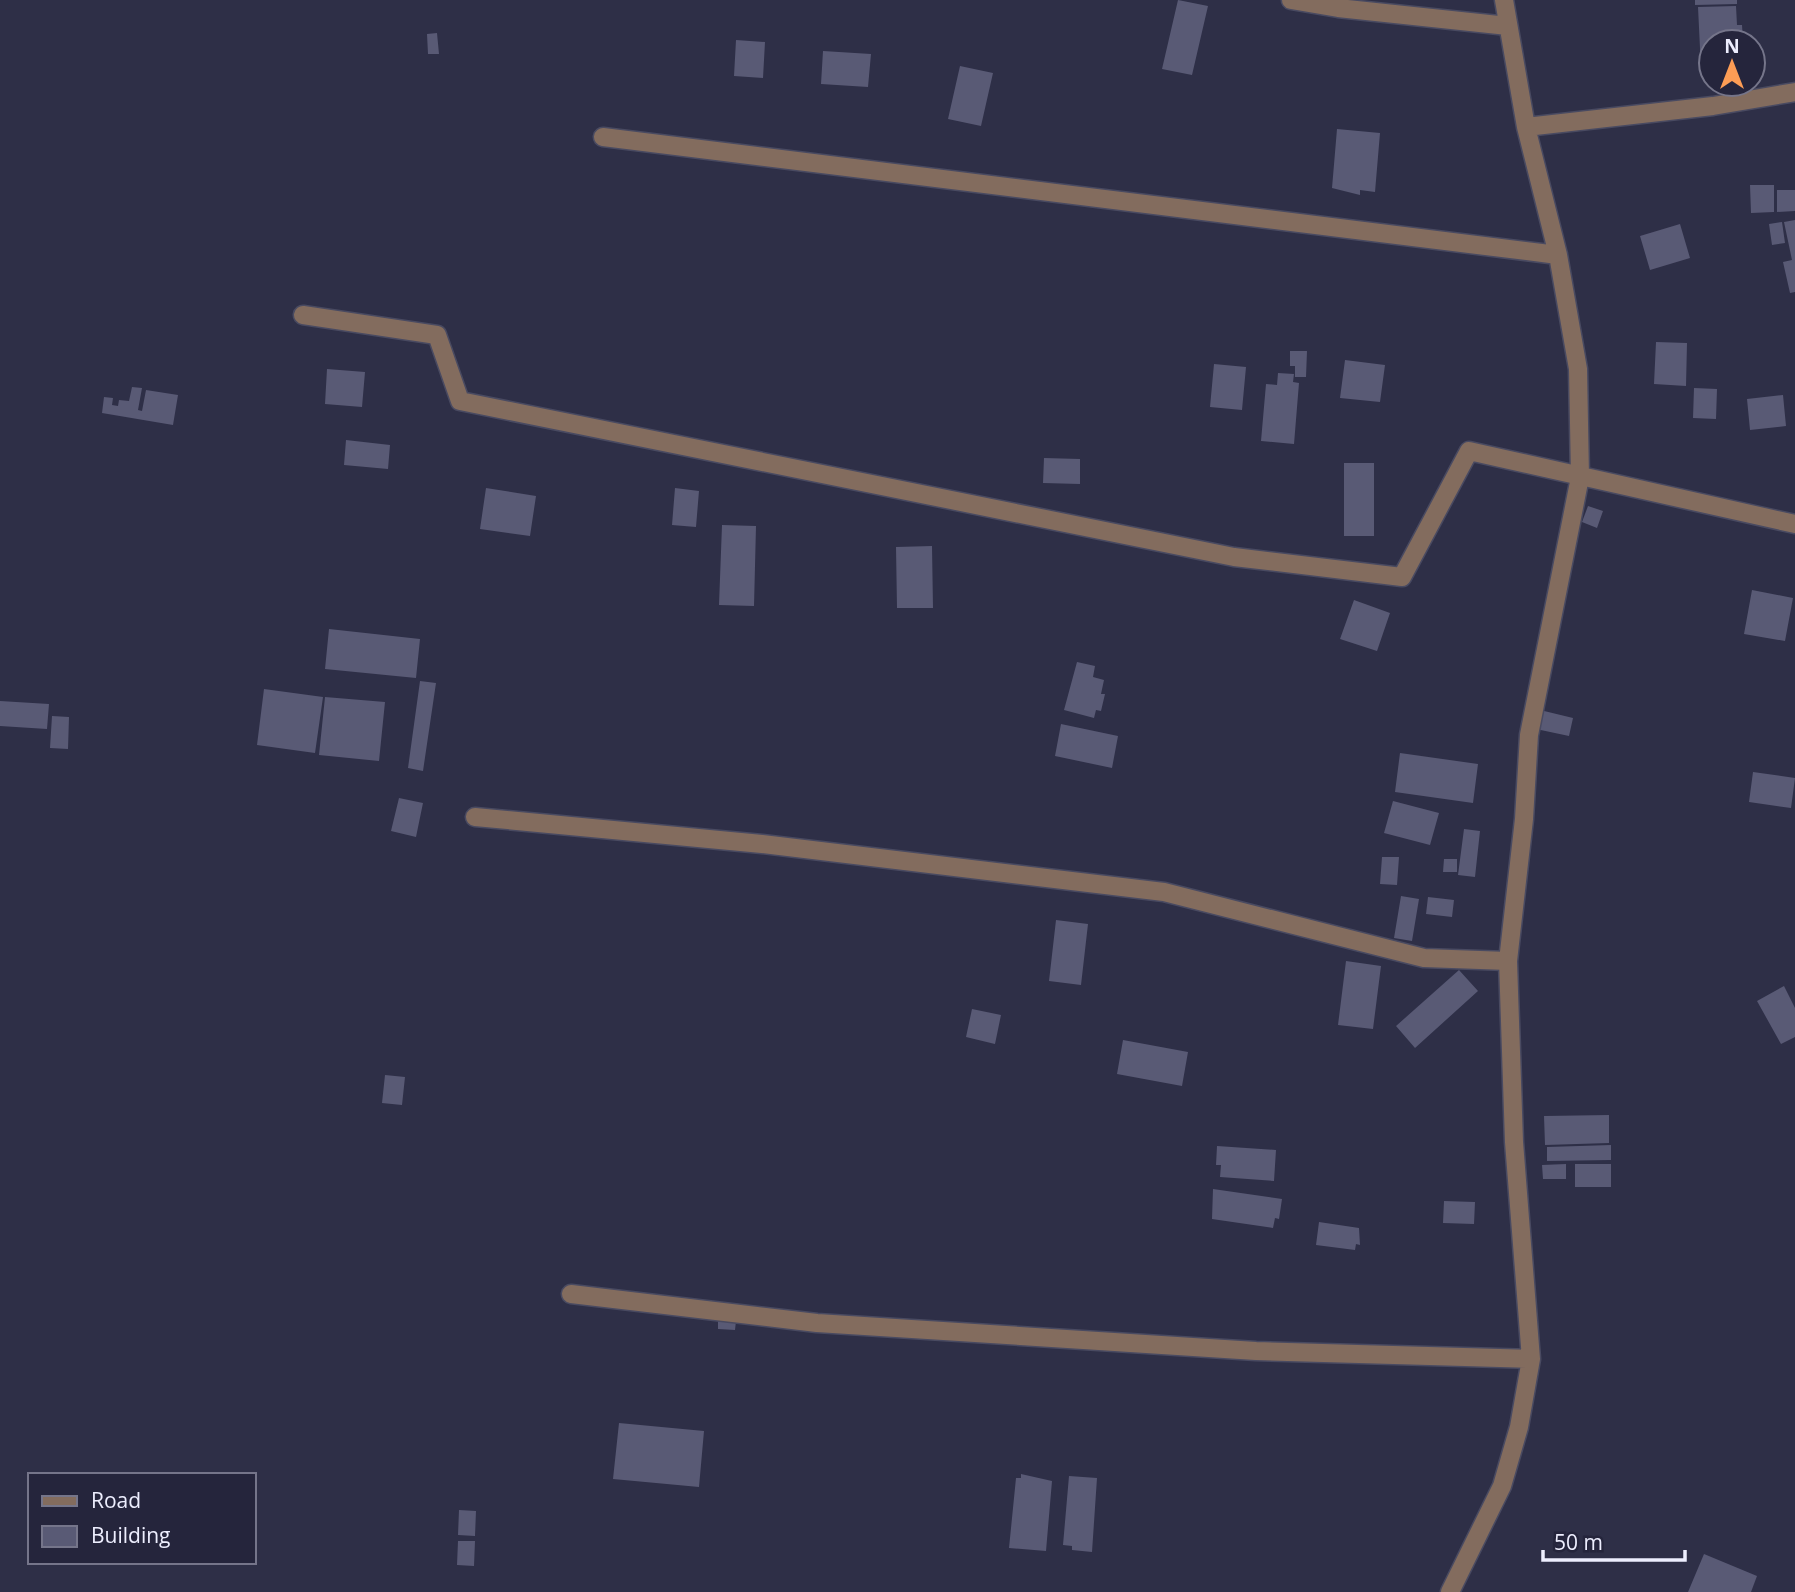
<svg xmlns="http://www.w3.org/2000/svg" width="1795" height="1592" font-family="'Open Sans',sans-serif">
<rect width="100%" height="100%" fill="#2e2f47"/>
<path fill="#595a75" d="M1178,0L1208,6L1192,75L1162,69Z
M1695,0H1737V4L1695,5Z
M1736,6L1737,25H1742L1743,41L1711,42V69H1701L1698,7Z
M437,33L439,54H428L427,34Z
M736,40L765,42L763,78L734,76Z
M823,51L871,54L868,87L821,84Z
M960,66L993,73L981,126L948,119Z
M1337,129L1380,133L1375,192L1360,190V195L1332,188Z
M1750,185H1774V212L1751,213Z
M1777,190H1795V211L1777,212Z
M1795,220V292L1790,293L1783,262L1792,260L1784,222Z
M1782,222L1785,243L1772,245L1769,224Z
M1680,224L1690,258L1650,270L1640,236Z
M1656,342L1687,343L1686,386L1654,384Z
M1290,351H1307L1306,377H1295V366H1290Z
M1345,360L1385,365L1380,402L1340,398Z
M1214,364L1246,367L1242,410L1210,407Z
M327,369L365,372L362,407L325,404Z
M1278,373L1294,374L1293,382L1299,383L1294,444L1261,441L1266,384L1277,385Z
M132,387L142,388L138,410L142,411L146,390L178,395L173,425L102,413L104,397L113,398L112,405L118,406L119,400L129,401Z
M1694,388L1717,389L1716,419L1693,418Z
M1783,395L1786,426L1750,430L1747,399Z
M346,440L390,445L388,469L344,465Z
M1044,458L1080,459V484L1043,483Z
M1344,463H1374V536H1344Z
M486,488L536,496L530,536L480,529Z
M675,488L699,491L696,527L672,525Z
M1588,506L1603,511L1597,528L1582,522Z
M722,525L756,526L754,606L719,605Z
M932,546L933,608H897L896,547Z
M1752,590L1793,598L1785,641L1744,634Z
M1354,600L1390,613L1377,651L1340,639Z
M329,629L420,639L416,678L325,669Z
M1077,662L1095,666L1093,677L1104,680L1101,694H1105L1101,711L1096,710L1094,718L1064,710Z
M420,681L436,683L423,771L408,768Z
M264,689L323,697L315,753L257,745Z
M325,697L385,702L379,761L319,755Z
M0,701L49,704L47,729L0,726Z
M1540,710L1573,718L1569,736L1536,729Z
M52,716L69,717L68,749L50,748Z
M1061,724L1118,736L1112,768L1055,756Z
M1400,753L1478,764L1473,803L1395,792Z
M1753,772L1795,778L1791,808L1749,802Z
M399,798L423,803L416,837L391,831Z
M1393,801L1439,813L1430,845L1384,833Z
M1464,829L1480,831L1475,877L1458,875Z
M1382,857H1399L1397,885L1380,884Z
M1444,859H1457V872H1443Z
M1401,896L1419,899L1412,941L1394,938Z
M1428,897L1454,900L1452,917L1426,914Z
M1056,920L1088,924L1081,985L1049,981Z
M1346,961L1381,966L1373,1029L1338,1025Z
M1459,970L1478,991L1415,1048L1396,1026Z
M1784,986L1795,1008V1037L1781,1044L1757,1001Z
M972,1009L1001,1015L995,1044L966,1037Z
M1123,1040L1188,1052L1182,1086L1117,1074Z
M385,1075L405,1077L402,1105L382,1103Z
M1609,1115V1143L1545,1145L1544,1116Z
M1611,1145V1160L1547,1161V1147Z
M1217,1146L1276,1150L1274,1181L1220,1177L1221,1165H1216Z
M1566,1164V1179H1543L1542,1165Z
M1575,1164H1611V1187H1575Z
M1213,1189L1282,1199L1279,1219L1275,1218L1273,1228L1212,1219Z
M1444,1201L1475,1202L1474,1224L1443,1223Z
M1319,1222L1359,1228L1360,1245L1356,1244L1355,1250L1316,1245Z
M718,1320L736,1321L735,1330L718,1329Z
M619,1423L704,1431L699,1487L613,1479Z
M1021,1474L1052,1481L1046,1551L1009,1548L1016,1478H1021Z
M1069,1476L1097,1478L1092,1552L1072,1550V1546L1063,1545Z
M459,1510L476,1511L475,1536L458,1535Z
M458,1541H475L474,1566L457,1565Z
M1704,1554L1757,1576L1751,1592H1688Z"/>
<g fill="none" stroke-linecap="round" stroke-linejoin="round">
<g stroke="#494a61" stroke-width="21">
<path id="minor" d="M1291,0L1338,8L1508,26
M1526,127L1713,106L1795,92
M603,137L1558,255
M303,315L437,335L460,401L1234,557L1402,577L1469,451L1795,524
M475,817L762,844L1164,892L1424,958L1508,961
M571,1294L817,1323L1256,1351L1531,1359
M1450,1592L1502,1486L1519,1427L1531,1359L1514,1142L1508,961L1524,819L1529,735L1580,477L1578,369L1558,255L1526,127L1504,0"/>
</g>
<use href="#minor" stroke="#836c5e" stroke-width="18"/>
</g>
<rect x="28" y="1473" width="228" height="91" fill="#25253c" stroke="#75758a" stroke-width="2"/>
<rect x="42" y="1496" width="35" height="10" fill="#836c5e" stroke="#75758a" stroke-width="2"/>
<text x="91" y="1508" font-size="21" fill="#edeefe">Road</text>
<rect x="42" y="1526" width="35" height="21" fill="#595a75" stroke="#75758a" stroke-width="2"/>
<text x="91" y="1543" font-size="21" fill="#edeefe">Building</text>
<g transform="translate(1732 63)"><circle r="33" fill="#25253c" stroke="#75758a" stroke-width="2"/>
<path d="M0-5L12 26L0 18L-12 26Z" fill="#fd9d55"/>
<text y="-10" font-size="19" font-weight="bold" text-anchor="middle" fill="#edeefe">N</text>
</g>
<path d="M1543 1550v10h142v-10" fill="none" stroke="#edeefe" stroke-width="3.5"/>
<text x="1554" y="1550" font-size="21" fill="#edeefe" stroke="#25253c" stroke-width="5" paint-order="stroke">50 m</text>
</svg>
